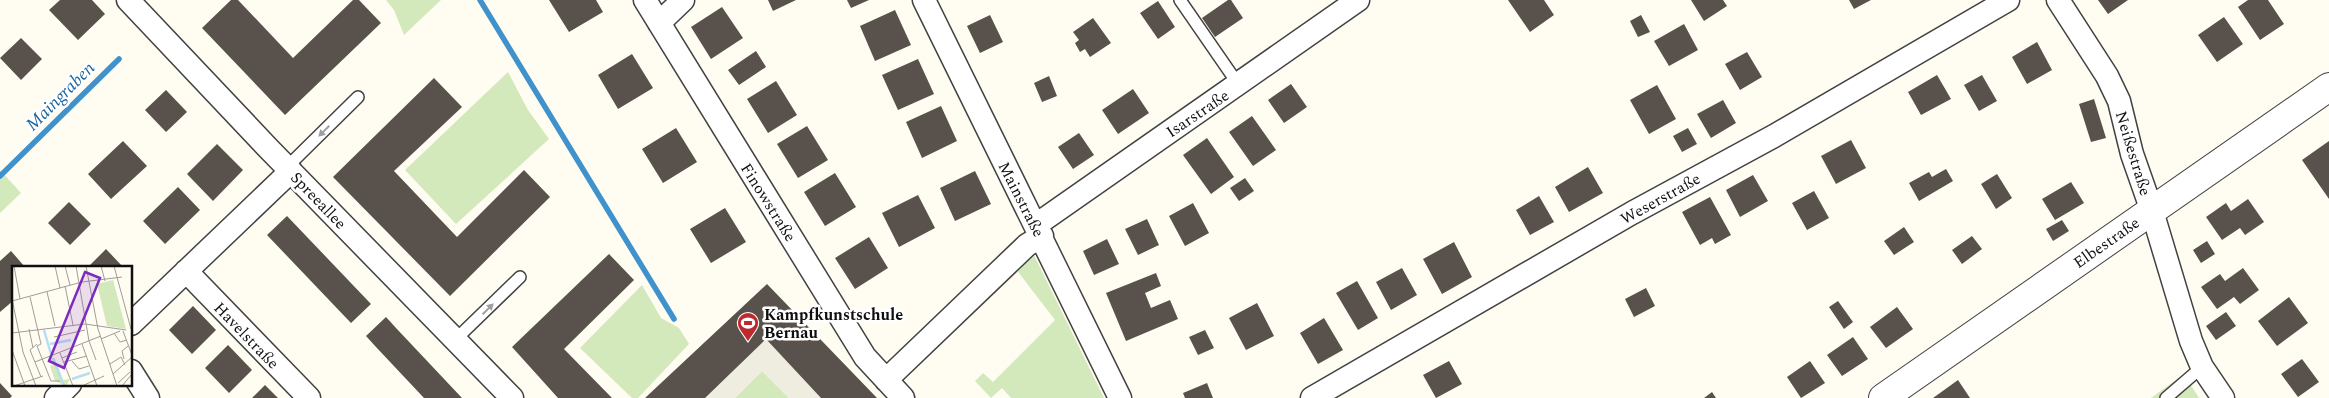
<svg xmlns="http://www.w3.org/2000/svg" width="2329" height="398" font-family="Spectral,serif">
<rect width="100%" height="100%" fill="#fffcf2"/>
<path fill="#d3e9bb" d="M386,0H441L404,35L394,10Z
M508,72L528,110L549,139L456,224L405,170Z
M0,170L21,193L0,213Z
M1032,251L1104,398H1011L1002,388L991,398L975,381L983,373L993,382L1055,320L1015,268Z
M642,285L661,318L679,328L689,344L638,398H632L580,348Z
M762,371L789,398H735Z
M2184,374L2199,398H2151Z"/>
<path fill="#efece0" d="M766,339L821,398H789L762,371L735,398H705Z"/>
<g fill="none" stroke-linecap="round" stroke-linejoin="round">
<path stroke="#3f92cb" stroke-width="5.5" d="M480,0L674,319
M0,176L119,59"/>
</g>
<path fill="#58514c" d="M60,0H92L105,14L78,40L49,10Z
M231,0H238L293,58L353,0H359L381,23L285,115L202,28Z
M549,0H596L603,12L569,32Z
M768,0H796L773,11Z
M847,0H869L851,8Z
M1228,0H1231L1243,18L1215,37L1202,18Z
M1508,0H1544L1554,15L1530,32Z
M1691,0H1723L1727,6L1704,21Z
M1849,0H1871L1854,9Z
M2098,0H2128L2108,14Z
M2248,0H2268L2284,24L2260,40L2238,7Z
M1158,1L1175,27L1158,39L1140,13Z
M722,7L743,38L711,59L691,27Z
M895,10L911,45L875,61L860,26Z
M990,15L1003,42L980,53L967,26Z
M1641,15L1650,32L1638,37L1630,21Z
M2224,17L2243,44L2217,62L2198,35Z
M1093,18L1111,43L1090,57L1085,49L1080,52L1075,43L1079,40L1073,32Z
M1684,24L1698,50L1669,66L1654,41Z
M21,38L42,59L21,80L0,58Z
M2037,42L2052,70L2027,84L2012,57Z
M756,51L766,67L739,85L728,70Z
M1747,52L1762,77L1740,90L1725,64Z
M632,54L653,88L618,109L598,75Z
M918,59L934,94L898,110L882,75Z
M1937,75L1951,99L1921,115L1908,92Z
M1982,75L1997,101L1979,111L1964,85Z
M1049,76L1057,96L1042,102L1034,83Z
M434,78L462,107L394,171L457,237L524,170L550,197L450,296L333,177Z
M776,81L797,115L768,133L747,99Z
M1291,84L1307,107L1284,123L1268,100Z
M1657,85L1676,119L1649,134L1630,100Z
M1133,89L1149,113L1118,134L1102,110Z
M166,90L187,112L166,132L145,110Z
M2094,99L2106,138L2091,142L2079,104Z
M1723,100L1736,123L1711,138L1697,114Z
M941,106L957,141L922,158L906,122Z
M1252,116L1276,150L1253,166L1229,132Z
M807,126L828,160L798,178L777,144Z
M676,128L697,162L663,183L642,149Z
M1688,128L1697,144L1682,152L1673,136Z
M1079,133L1094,155L1073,169L1058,147Z
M1207,138L1234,177L1211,194L1183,155Z
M1851,140L1866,168L1836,184L1821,156Z
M123,141L147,166L111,199L88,174Z
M2329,141V199L2302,160Z
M217,144L243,170L213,201L187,174Z
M1588,167L1603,193L1569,212L1555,187Z
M1946,169L1953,181L1919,201L1909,183L1929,172L1932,177Z
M975,171L991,204L955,221L940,188Z
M835,173L856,207L825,226L804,192Z
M1997,174L2012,198L1996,209L1981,184Z
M1753,175L1768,201L1740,217L1726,190Z
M1245,178L1254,191L1239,201L1230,188Z
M2071,182L2084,203L2055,220L2042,199Z
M178,187L200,210L165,244L143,221Z
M1814,191L1829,218L1807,230L1792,203Z
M918,195L935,228L899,247L882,213Z
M1539,196L1554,222L1530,235L1516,210Z
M1710,197L1731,235L1715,244L1712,238L1700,245L1682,212Z
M2248,199L2264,222L2245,235L2240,228L2222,240L2206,217L2226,203L2231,211Z
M69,202L91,224L70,245L48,223Z
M1193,203L1209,233L1185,246L1169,216Z
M725,208L746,242L711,263L690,229Z
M287,216L371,304L351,323L267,235Z
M1147,219L1159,245L1138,255L1125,229Z
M2062,220L2069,231L2053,241L2046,229Z
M1904,227L1914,242L1894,255L1884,241Z
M1972,236L1982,249L1962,264L1952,250Z
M869,237L888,268L855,289L835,258Z
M1107,239L1119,264L1094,275L1083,251Z
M2207,241L2215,254L2201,263L2193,250Z
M1454,242L1472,277L1442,294L1423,259Z
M106,249L123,267H88Z
M11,251L25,267H14V300L0,312V261Z
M609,254L634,280L564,349L612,398H558L512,347Z
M1402,268L1417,295L1391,310L1376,282Z
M2243,268L2259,290L2240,304L2234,297L2217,309L2201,287L2220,274L2225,281Z
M1156,273L1161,286L1145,293L1151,308L1170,300L1178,319L1126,341L1106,293Z
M1357,281L1378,318L1358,330L1336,293Z
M767,284L877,398H821L766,339L705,398H645Z
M1646,288L1655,306L1634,317L1625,299Z
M2289,297L2308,323L2277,346L2258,321Z
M1838,301L1853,322L1844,329L1829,307Z
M1257,303L1274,336L1246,350L1229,318Z
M193,306L216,330L192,354L169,330Z
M1897,307L1913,329L1886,348L1870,327Z
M2226,312L2236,326L2216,340L2206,326Z
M386,317L396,328L462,398H424L376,347L366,336Z
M1324,318L1343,350L1318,364L1300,333Z
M1205,330L1214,348L1198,355L1189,337Z
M1853,337L1868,359L1842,376L1827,355Z
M228,345L252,370L229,393L205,368Z
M2302,359L2319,382L2298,397L2281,374Z
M1449,361L1462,384L1436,398L1423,375Z
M1810,361L1825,383L1801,398L1787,377Z
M1958,380L1970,398H1933Z
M0,383L12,396L10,398H0Z
M1207,383L1213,398H1185L1183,393Z
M265,385L278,398H252Z
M1712,392L1716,398H1704Z"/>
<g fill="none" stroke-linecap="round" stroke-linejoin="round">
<g stroke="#424242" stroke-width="14">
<path id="service" d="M1180,0L1238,84
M287,167L358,97
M455,340L520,277
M2166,398L2202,367"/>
</g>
<g stroke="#424242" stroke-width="25">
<path id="minor" d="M128,0L268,148L512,398
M645,0L865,357L903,398
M924,0L1120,398
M2058,0L2107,76L2119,101L2132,154L2152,211L2191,341L2202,367L2223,398
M659,23L683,0
M1036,225L1358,0
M186,271L309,398
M131,324L291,171
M131,371L148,398
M886,380L1027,245L1042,236
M56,398L70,384
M1312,398L1632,213L1774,136L2008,0"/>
</g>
<g stroke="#424242" stroke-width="30">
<path id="tertiary" d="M1883,398L2329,87"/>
</g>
<use href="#service" stroke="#fff" stroke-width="11"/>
<use href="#minor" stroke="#fff" stroke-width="22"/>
<use href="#tertiary" stroke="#fff" stroke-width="28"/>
</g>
<defs><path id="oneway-solid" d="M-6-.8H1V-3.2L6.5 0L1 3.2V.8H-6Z" transform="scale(1.25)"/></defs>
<g fill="#9f9f9f">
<use href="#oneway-solid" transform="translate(324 131) rotate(135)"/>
<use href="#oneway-solid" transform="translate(488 309) rotate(-44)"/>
</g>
<defs>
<g id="stadium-pin" transform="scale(1.125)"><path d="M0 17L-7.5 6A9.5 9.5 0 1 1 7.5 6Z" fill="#be292e" stroke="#fff"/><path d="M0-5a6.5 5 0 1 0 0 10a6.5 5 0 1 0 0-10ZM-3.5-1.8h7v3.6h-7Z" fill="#fff"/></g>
</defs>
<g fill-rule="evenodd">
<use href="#stadium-pin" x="748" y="323"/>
</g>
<g text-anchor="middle" stroke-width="5" stroke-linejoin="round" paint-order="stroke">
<g font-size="16" fill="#0f0f0f" stroke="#fff">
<text transform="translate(1197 113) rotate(-34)" y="6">Isarstraße</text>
<text transform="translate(2134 153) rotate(73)" y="6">Neißestraße</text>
<text transform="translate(1660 198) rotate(-29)" y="6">Weserstraße</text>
<text transform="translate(1022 199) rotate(63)" y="6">Mainstraße</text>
<text transform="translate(319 200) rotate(46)" y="6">Spreeallee</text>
<text transform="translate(769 202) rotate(58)" y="6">Finowstraße</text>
<text transform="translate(2106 242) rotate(-35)" y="6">Elbestraße</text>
<text transform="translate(247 335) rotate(46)" y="6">Havelstraße</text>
</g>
<g font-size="16" font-weight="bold" fill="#0f0f0f" stroke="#fff" text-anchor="start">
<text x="764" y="320">Kampfkunstschule<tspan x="764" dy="18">Bernau</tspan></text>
</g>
<g font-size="18" font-style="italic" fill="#1a64a0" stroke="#fff">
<text transform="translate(60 96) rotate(-45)" y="6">Maingraben</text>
</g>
</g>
<g transform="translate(12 266)">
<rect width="120" height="120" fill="#fffcf2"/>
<path d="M101,14L114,63L95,60L85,18ZM45,98L51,114L58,113L54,120L43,115L38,100Z" fill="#d3e9bb"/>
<path fill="none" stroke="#b7ddf5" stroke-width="2.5" d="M32,64L39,88M38,78L59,74M41,92L52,120M60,113L78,107"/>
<path fill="none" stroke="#9f9d97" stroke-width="1" d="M2,0L8,33M43,0L48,22M53,0L58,19M64,0L77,75M74,0L86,63L105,120M89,0L93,15M102,0L119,63M53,20L61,59M35,26L43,60M18,31L29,78L25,80L39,115H48M0,33L11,86L24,120M0,35L70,16L110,11M17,63L21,82M111,65L120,89M0,67L73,58L114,64M102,67L108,76L115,74M42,71L73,64M89,73L108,65M77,75L84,94M25,78L18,84L29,111M70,78L85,120M0,84L13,120M48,87L61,120M50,92L65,86M112,93L110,85L116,80M60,95L67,103L77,100M23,96L89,70M52,96L75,90M98,98L109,91L113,99M101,108L120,91M106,117L118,106M2,120L31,110M70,120L92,110M110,120L120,108"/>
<path fill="#7b2cbf" fill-opacity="0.15" stroke="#7b2cbf" stroke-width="2.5" d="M73,6L88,12L52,102L37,95Z"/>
<rect width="120" height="120" fill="none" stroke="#0f0f0f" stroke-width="2.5"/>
</g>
</svg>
